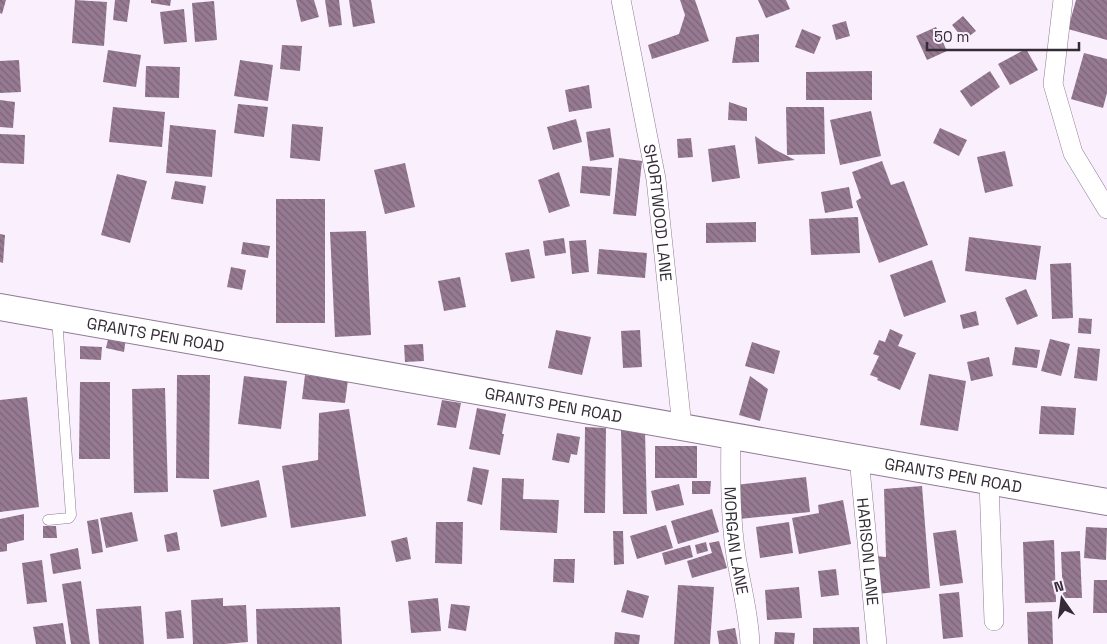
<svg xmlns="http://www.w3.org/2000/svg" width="1107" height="644" font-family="'Space Grotesk',sans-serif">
<defs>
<pattern id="building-back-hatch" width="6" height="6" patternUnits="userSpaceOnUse" patternTransform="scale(1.25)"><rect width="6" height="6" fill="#967a92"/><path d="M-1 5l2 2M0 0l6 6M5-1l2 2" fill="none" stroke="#7b6478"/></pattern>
</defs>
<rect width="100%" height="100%" fill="#faf0fd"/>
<path fill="url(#building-back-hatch)" d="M0,0H6L2,14L0,13Z
M75,0L107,2L104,46L72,43Z
M115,0H130L127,22L113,20Z
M151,0H171L170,6L151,3Z
M296,0H314L319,17L301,22Z
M325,0H339L342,25L329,27Z
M349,0H371L375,23L353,27Z
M680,0H695L709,41L652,59L648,45L679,34L685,15Z
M758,0H786L790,9L766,18Z
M1076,0H1107V40L1068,29Z
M214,1L217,40L195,42L192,3Z
M184,9L187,42L164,44L160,12Z
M963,16L976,31L964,40L952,25Z
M846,21L850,36L836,40L832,25Z
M936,27L947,51L927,60L916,36Z
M802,29L821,37L814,54L795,47Z
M759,34V62L732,63L736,37Z
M282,45L302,46L300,71L280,69Z
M1026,49L1038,70L1010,85L998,64Z
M108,50L141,55L136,87L103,82Z
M1084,53L1107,59V93L1103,108L1071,99Z
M19,60L21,92L0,93V61Z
M240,60L273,65L268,101L234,96Z
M146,66L180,67L179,98L145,97Z
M872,71V100H806V72Z
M990,71L1000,87L971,107L960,91Z
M589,85L592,108L569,112L565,90Z
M0,100L15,102L13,128L0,127Z
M729,102L747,108V121L728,120Z
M238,104L268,107L264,137L234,133Z
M113,107L165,112L162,147L109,142Z
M786,107H824L825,154L787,155Z
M871,111L881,156L840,165L830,120Z
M576,119L582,142L553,150L547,127Z
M292,124L323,127L320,161L290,158Z
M170,125L216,130L212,177L166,173Z
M610,128L614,157L590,161L586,132Z
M940,128L967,140L959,156L933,143Z
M0,134L25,135L24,164L0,163Z
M755,136L774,149L795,160L758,164Z
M691,138L693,157L678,158L677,139Z
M735,145L740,178L712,182L708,149Z
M1005,151L1013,186L985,193L977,157Z
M619,158L642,161L636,216L613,214Z
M882,161L891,185L904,181L928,245L879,263L856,201L861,198L852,172Z
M405,163L415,207L385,214L374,170Z
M582,166L612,168L610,196L580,193Z
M559,172L570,206L549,213L538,180Z
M117,174L147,181L130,243L101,235Z
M175,181L206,186L203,204L171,199Z
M849,187L853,208L825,213L821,192Z
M276,199H325V323H276Z
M858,217L860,253L811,255L809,219Z
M756,222V242L706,243V223Z
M366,231L371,335L335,337L330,232Z
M0,234L5,235L3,263L0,262Z
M969,237L1041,246L1036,280L965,271Z
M564,238L566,253L545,256L543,241Z
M586,240L589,272L572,274L569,241Z
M243,242L270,246L268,258L241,254Z
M529,249L535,278L511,282L505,253Z
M599,249L647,253L645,278L597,274Z
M932,260L946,302L904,317L890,275Z
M1071,263L1073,318L1052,319L1050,264Z
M231,267L246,270L242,290L227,287Z
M460,277L466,307L444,311L438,281Z
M1026,289L1038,316L1017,325L1005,298Z
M976,311L979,325L963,329L960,315Z
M1079,318L1092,319L1091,334L1078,333Z
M890,329L903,335L898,346L916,353L900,390L877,380L878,378L870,375L879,356L873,354L879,340L885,342Z
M556,330L591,337L582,375L548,368Z
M640,330L642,367L623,368L621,331Z
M109,335L126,338L124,352L106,348Z
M1050,339L1070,344L1061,376L1041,371Z
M752,342L780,351L774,374L745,366Z
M423,344L424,361L405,362L404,345Z
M80,346L102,347L101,360L80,359Z
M1015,347L1040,350L1037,368L1012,365Z
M1078,347L1100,349L1097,381L1074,378Z
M989,357L993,376L971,381L967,362Z
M929,374L966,381L958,431L920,425Z
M177,375H210L209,479L176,478Z
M305,375L348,380L345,403L302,399Z
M244,376L287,381L281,429L238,424Z
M750,376L768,389L760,421L739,415Z
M80,382H110V459H79Z
M165,388L168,492L134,493L132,389Z
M27,397L39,507L0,512V400Z
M442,400L461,403L456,428L437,425Z
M1041,406L1076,408L1074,435L1039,434Z
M477,408L506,414L502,434H504L500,455L469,449Z
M349,409L366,516L291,528L282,466L318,460L319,413Z
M585,427L606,428L605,513H584Z
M621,430H645L647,514H623Z
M557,433L580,437L577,455L571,454L569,463L552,460Z
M655,446H697V478H655Z
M473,467L489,470L482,505L467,501Z
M806,477L810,512L739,519L735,485Z
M502,478L524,479L523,499L559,500L557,533L500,530Z
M259,480L267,517L221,527L213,490Z
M692,481H711L710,494H692Z
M679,484L684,505L656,511L651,491Z
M922,486L930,588L878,594L875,556L886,557L884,489Z
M843,500L851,544L799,554L792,518L819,513L818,505Z
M712,509L719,532L678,544L671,521Z
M132,512L138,541L106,548L100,518Z
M24,514V540L7,544V551L0,552V519Z
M98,519L103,552L92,554L87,521Z
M436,522H463L462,564L435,563Z
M789,522L793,553L760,558L756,527Z
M666,525L673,548L637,559L630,536Z
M43,526H56L57,538H43Z
M1086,527L1107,528L1106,560L1084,558Z
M956,530L963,583L940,586L933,533Z
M613,531H623L624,564L614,565Z
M177,532L180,550L167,552L164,535Z
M407,537L411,559L396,562L391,541Z
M1054,540L1056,602L1025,603L1023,542Z
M719,541L727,568L692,578L687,561L712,553L709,543Z
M706,542L708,551L697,554L695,545Z
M690,545L693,557L665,565L662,553Z
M78,548L81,569L53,574L50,554Z
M1080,551L1082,598H1063L1061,552Z
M554,559H575L574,583L553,582Z
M42,560L47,602L27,604L22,563Z
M836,569L839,595L821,597L818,571Z
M1094,580H1107V613H1093Z
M81,581L90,644H71L62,584Z
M678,585L714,587L710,644H674Z
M799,587L802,618L767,620L765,590Z
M627,590L649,596L643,618L621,612Z
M959,592L963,637L943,639L939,594Z
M223,598V606L246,605L248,642L225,644H193L191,600Z
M438,598L441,631L411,633L408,601Z
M451,604L470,606L466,631L448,628Z
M141,606L144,644H99L96,609Z
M340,607L342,644H257L256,609Z
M181,610L184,638L167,639L165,612Z
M1052,611L1053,644H1028L1027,612Z
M63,623L66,644H36L33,627Z
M859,627L860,644H813V628Z
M735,628L738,644H719L717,631Z
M615,632L640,635L639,644H614Z
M775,632L795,633L794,644H774Z"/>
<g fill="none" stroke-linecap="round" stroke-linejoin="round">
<g stroke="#907a96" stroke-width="11">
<path id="service" d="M48,520L69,518L71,515L57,318"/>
</g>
<g stroke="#907a96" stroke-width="20">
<g id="minor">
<path id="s1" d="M621,0L656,179L682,427"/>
<path d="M1063,0L1053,84L1073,153L1107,209"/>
<path id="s2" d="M731,436C730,476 730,517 736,556C741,586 749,614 750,644"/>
<path id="s3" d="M859,458L877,644"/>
<path d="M989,482L994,621"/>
</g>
</g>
<g stroke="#907a96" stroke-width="28">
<g id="secondary">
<path id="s4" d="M0,307L1107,502"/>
</g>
</g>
<use href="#service" stroke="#fff" stroke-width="10"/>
<use href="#minor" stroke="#fff" stroke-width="19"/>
<use href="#secondary" stroke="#fff" stroke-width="26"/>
</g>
<g text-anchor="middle" stroke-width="4.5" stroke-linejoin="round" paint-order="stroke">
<g font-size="16" fill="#342b36" stroke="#faf0fd">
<text dy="6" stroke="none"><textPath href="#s1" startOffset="216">SHORTWOOD LANE</textPath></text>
<text dy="6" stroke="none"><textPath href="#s4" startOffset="158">GRANTS PEN ROAD</textPath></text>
<text dy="6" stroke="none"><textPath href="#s4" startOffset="562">GRANTS PEN ROAD</textPath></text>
<text dy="6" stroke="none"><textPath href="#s4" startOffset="968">GRANTS PEN ROAD</textPath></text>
<text dy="6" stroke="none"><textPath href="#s2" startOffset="105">MORGAN LANE</textPath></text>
<text dy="6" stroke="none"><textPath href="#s3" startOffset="94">HARISON LANE</textPath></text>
</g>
</g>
<g transform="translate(1062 599) rotate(346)" stroke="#faf0fd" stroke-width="4" paint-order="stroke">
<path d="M0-4L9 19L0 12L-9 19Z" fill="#342b36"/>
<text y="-8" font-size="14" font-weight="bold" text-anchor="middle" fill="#342b36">N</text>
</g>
<path d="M927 42v8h152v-8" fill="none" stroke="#342b36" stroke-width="2.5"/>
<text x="934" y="42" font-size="15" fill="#342b36" stroke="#faf0fd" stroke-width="4" paint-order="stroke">50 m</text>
</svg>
